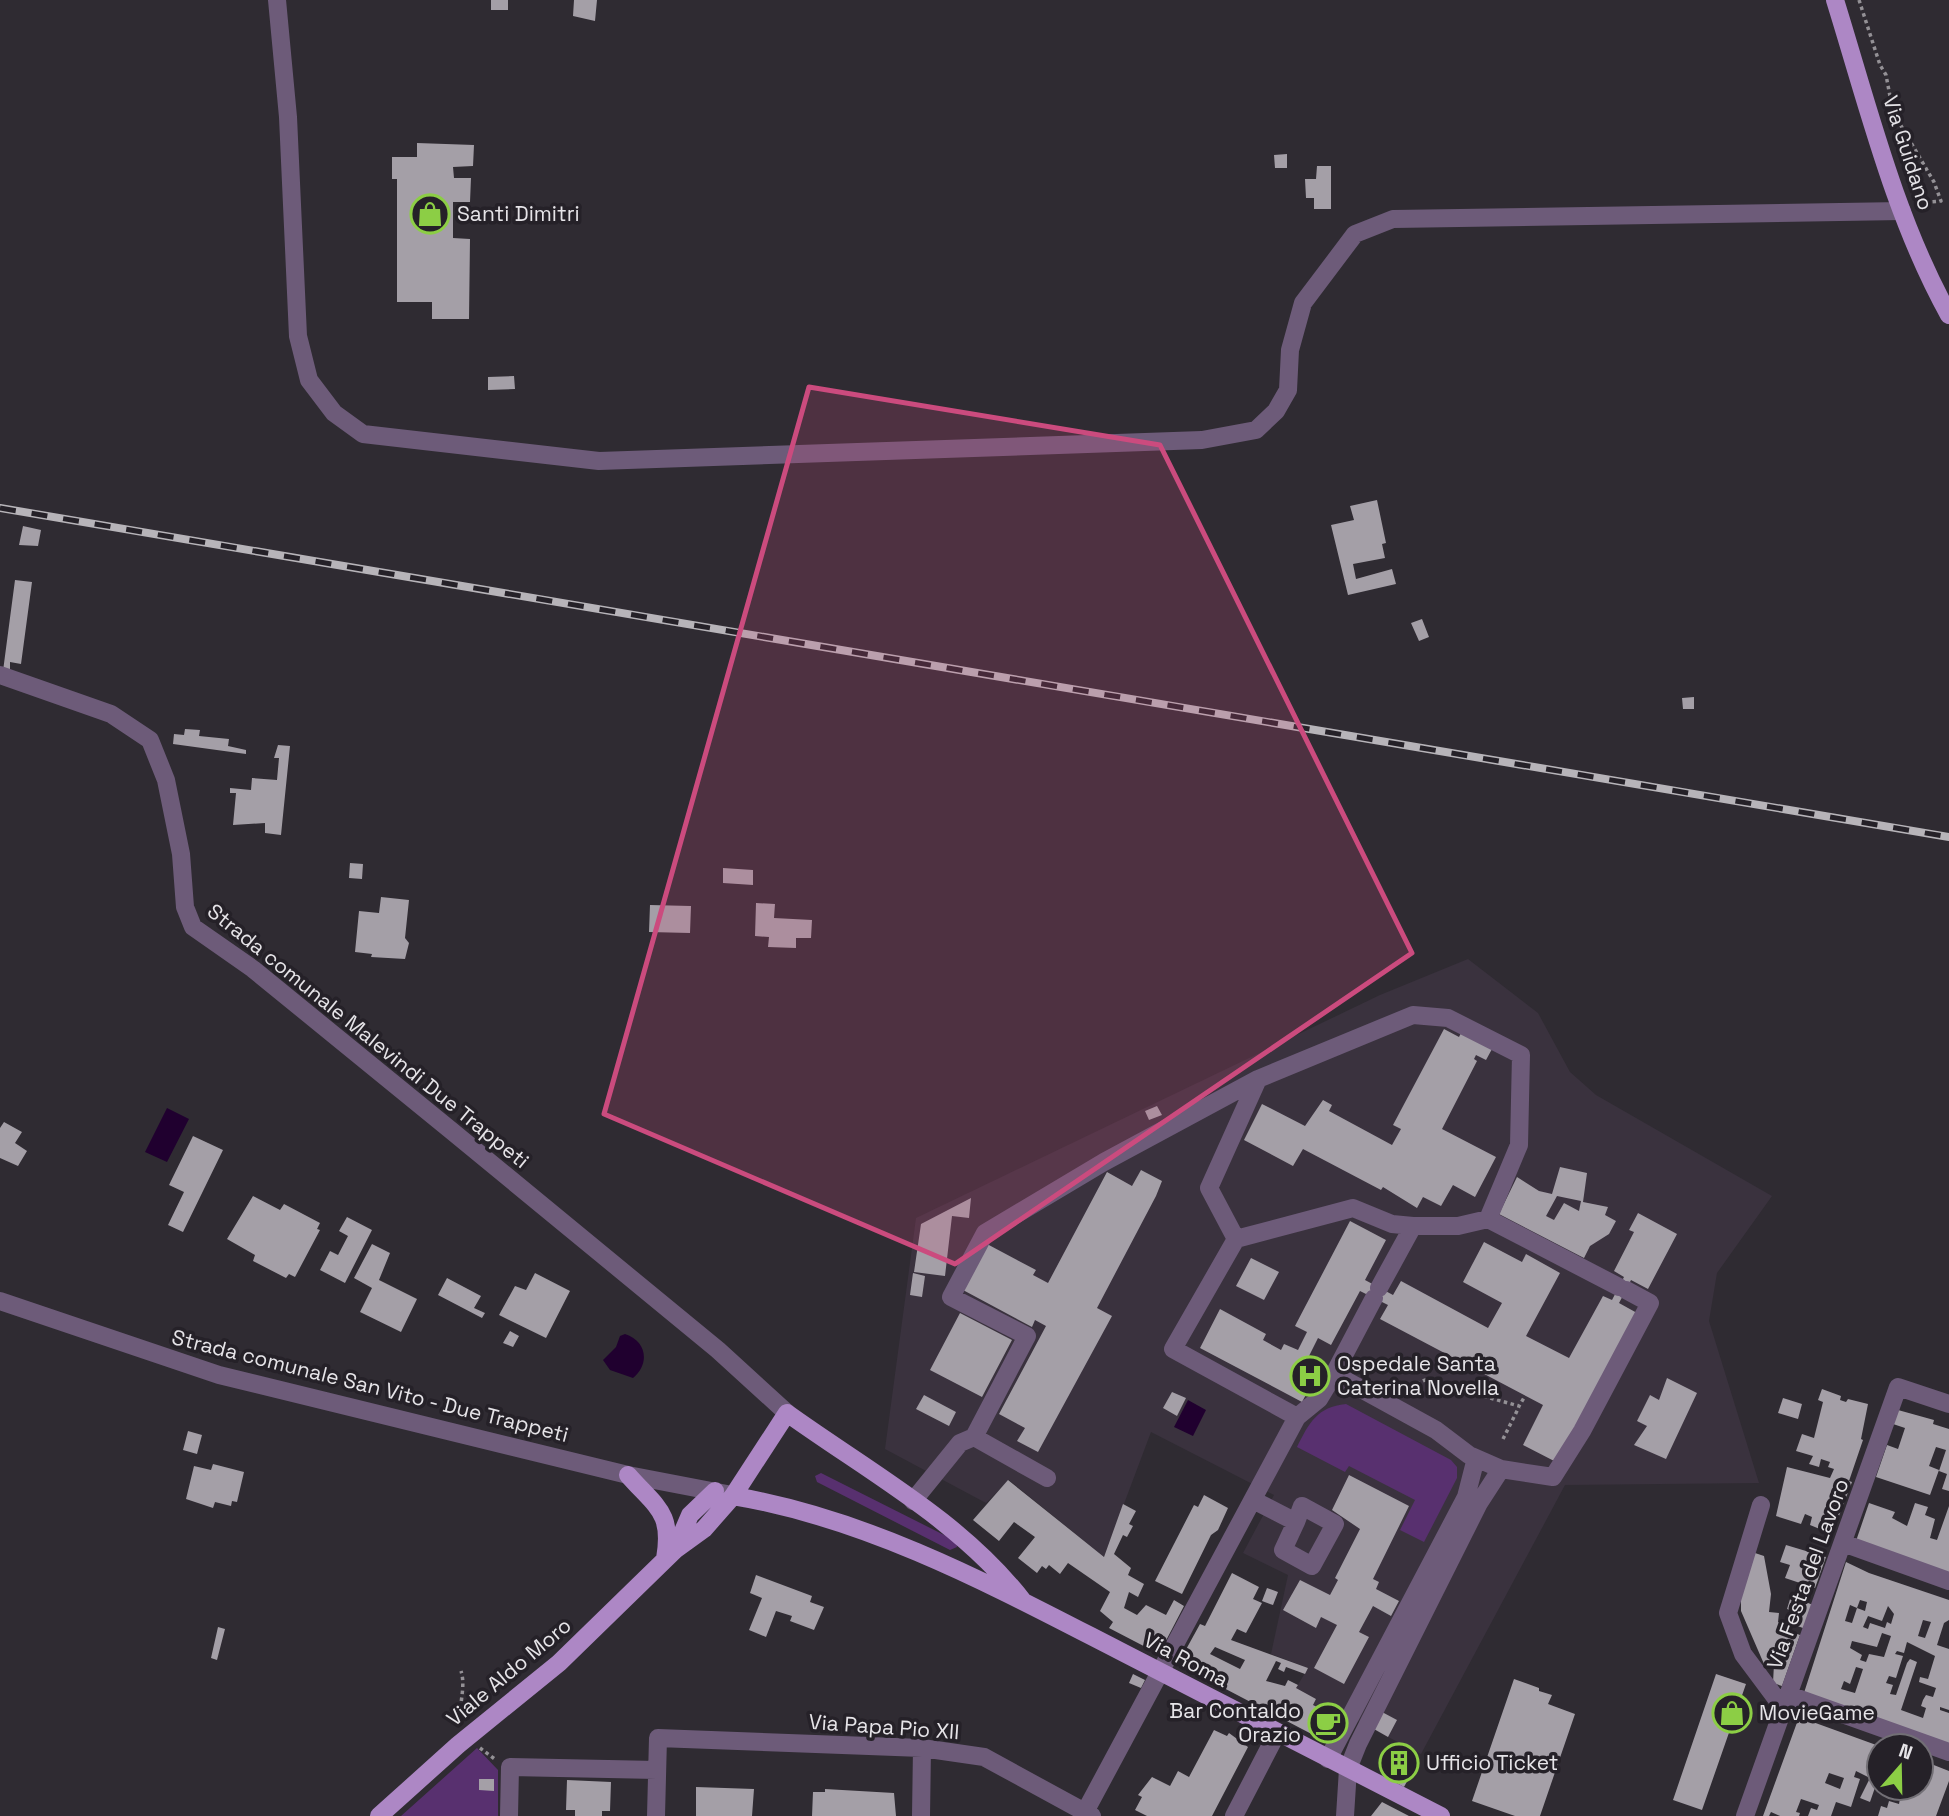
<svg xmlns="http://www.w3.org/2000/svg" width="1949" height="1816" font-family="'Space Grotesk',sans-serif">
<rect width="100%" height="100%" fill="#2f2b32"/>
<path fill="#3a323e" d="M1468,959L1538,1013L1570,1072L1596,1095L1772,1196L1717,1273L1709,1321L1759,1483L1565,1485L1421,1754L1338,1711L1335,1716L1313,1705L1316,1699L1296,1688L1308,1668L1271,1654L1288,1575L1243,1553L1274,1495L1151,1432L1104,1557L1009,1480L986,1503L885,1449L916,1218L1380,995Z"/>
<path fill="#58306f" d="M1346,1404L1451,1460L1457,1467V1478L1424,1542L1400,1530L1415,1500L1349,1466L1345,1472L1297,1447C1309,1423 1317,1407 1346,1404Z
M821,1473L956,1541L957,1547L950,1550L817,1482L815,1476Z
M477,1748L498,1770V1816H401Z"/>
<path fill="#20002f" d="M167,1108L189,1119L167,1162L145,1152Z
M625,1334C647,1341 650,1364 633,1378L610,1370L603,1360L616,1347L620,1336Z
M1188,1400L1206,1410L1193,1436L1174,1427Z"/>
<path fill="#a49fa7" fill-rule="evenodd" d="M491,0H508V10H491Z
M574,0H597L595,21L573,16Z
M417,143L474,145L473,166L453,167L454,178H471L470,202H453V238L470,239L469,319H432V302H397V179H392V157H417Z
M1287,154V168H1275L1274,155Z
M1317,166H1331V209H1314V198H1306L1305,179H1316Z
M514,376L515,389L488,390V377Z
M1377,500L1386,543L1382,544L1385,558L1353,564L1356,579L1392,569L1396,584L1348,595L1331,525L1354,520L1350,506Z
M23,526L41,530L38,546L19,545Z
M15,580L32,582L21,664L10,662V672L3,671Z
M1422,619L1429,637L1419,641L1411,623Z
M1694,697V709H1683L1682,698Z
M185,729L200,730L199,736L229,739L228,746L246,750V754L173,744L174,734L184,735Z
M278,745L290,746L281,835L265,833V823L233,825L236,793H230V788L251,790L252,778L277,780L279,758H274Z
M350,863L363,864L362,879L349,878Z
M723,868L753,870V885L723,883Z
M381,897L409,900L405,938L409,943L405,959L371,957L372,954L355,952L359,911L379,913Z
M756,903L775,904L774,918L812,920L811,938H796V948L768,947L769,937L755,936Z
M650,905L691,906L690,933L649,932Z
M1444,1029L1459,1037L1461,1033L1492,1049L1486,1060L1476,1055L1474,1059L1477,1061L1442,1129L1496,1157L1475,1197L1453,1185L1441,1206L1423,1197L1417,1208L1383,1187L1381,1190L1303,1149L1293,1166L1244,1140L1262,1104L1305,1126L1323,1100L1332,1105L1329,1111L1392,1145L1401,1129L1393,1125Z
M1157,1106L1162,1115L1149,1120L1145,1111Z
M4,1122L22,1132L15,1143L27,1151L18,1166L0,1158V1128Z
M193,1136L223,1150L183,1232L168,1225L184,1192L169,1185Z
M1560,1167L1587,1173L1583,1202L1608,1207L1605,1215L1616,1221L1609,1234L1590,1246L1584,1258L1499,1214L1517,1177L1539,1191L1552,1194ZM1557,1196L1581,1201L1579,1211L1564,1203L1554,1220L1546,1216Z
M1141,1170L1162,1181L1156,1196L1097,1308L1112,1316L1038,1452L1017,1441L1025,1428L999,1414L1046,1326L1035,1320L1032,1327L963,1290L987,1244L1036,1270L1033,1275L1048,1283L1107,1172L1132,1186Z
M253,1196L280,1210L284,1204L320,1223L317,1229L320,1230L295,1277L289,1274L286,1278L253,1261L255,1255L227,1239Z
M971,1198L969,1218L952,1216L945,1276L914,1272L921,1224Z
M1638,1213L1677,1234L1648,1289L1631,1280L1626,1290L1619,1303L1637,1313L1558,1463L1523,1445L1543,1405L1380,1319L1388,1305L1360,1291L1331,1345L1318,1338L1309,1356L1323,1363L1302,1402L1200,1348L1220,1309L1266,1334L1263,1340L1281,1350L1284,1344L1298,1350L1307,1332L1295,1326L1350,1221L1386,1240L1365,1280L1393,1295L1401,1281L1488,1328L1502,1303L1463,1282L1484,1242L1522,1262L1526,1254L1560,1273L1526,1336L1569,1358L1603,1296L1612,1300L1624,1277L1614,1271L1634,1232L1629,1230Z
M347,1217L372,1230L345,1283L320,1270L330,1251L338,1255L348,1236L339,1231Z
M372,1244L390,1253L379,1280L417,1299L401,1332L360,1312L372,1288L354,1278Z
M1251,1258L1279,1272L1264,1300L1236,1286Z
M535,1273L570,1291L546,1338L499,1315L515,1286L526,1290Z
M913,1273L925,1276L922,1297L910,1295Z
M447,1278L481,1296L474,1308L485,1313L482,1318L438,1295Z
M960,1313L1012,1340L982,1397L930,1370Z
M510,1331L519,1336L513,1347L503,1343Z
M1667,1378L1697,1393L1666,1459L1634,1445L1647,1426L1637,1421L1650,1395L1659,1400Z
M1822,1389L1841,1396L1840,1400L1846,1402L1848,1399L1868,1404L1861,1439L1863,1440L1849,1481L1852,1482L1832,1534L1810,1525L1812,1517L1805,1514L1801,1524L1776,1516L1787,1467L1830,1478L1834,1469L1828,1467L1830,1462L1821,1459L1819,1467L1809,1464L1813,1456L1796,1451L1802,1434L1814,1438L1823,1402L1818,1400Z
M1172,1392L1186,1398L1177,1416L1163,1408Z
M924,1395L956,1412L949,1426L916,1409Z
M1783,1398L1802,1404L1798,1419L1778,1413Z
M1898,1410L1934,1420L1933,1424L1949,1429V1491L1942,1489L1947,1474L1939,1471L1946,1450L1936,1447L1929,1466L1939,1470L1930,1495L1876,1477L1887,1445L1898,1449L1905,1428L1893,1424Z
M188,1431L202,1435L197,1454L183,1450Z
M213,1464L244,1472L237,1502L232,1501L231,1506L215,1502L213,1508L186,1499L194,1466L211,1470Z
M1349,1475L1409,1506L1373,1579L1379,1582L1376,1589L1399,1601L1391,1616L1373,1606L1359,1632L1369,1637L1344,1684L1314,1668L1337,1625L1321,1617L1316,1628L1283,1610L1300,1580L1330,1595L1338,1580L1335,1578L1360,1529L1332,1510Z
M1008,1480L1104,1557L1123,1504L1136,1511L1129,1524L1133,1526L1127,1537L1123,1535L1114,1554L1131,1568L1128,1575L1144,1584L1138,1597L1129,1592L1124,1608L1137,1615L1146,1605L1166,1615L1174,1600L1184,1606L1159,1654L1109,1628L1113,1622L1100,1611L1110,1592L1068,1563L1060,1574L1049,1565L1046,1569L1042,1566L1037,1573L1018,1558L1035,1537L1014,1522L999,1541L973,1520Z
M1204,1495L1228,1508L1218,1530L1211,1535L1182,1594L1155,1581L1194,1505L1198,1507Z
M1869,1503L1895,1512L1892,1518L1907,1526L1915,1503L1928,1507L1925,1515L1935,1519L1930,1538L1937,1540L1949,1506V1573L1856,1541Z
M1786,1545L1826,1557L1815,1588L1785,1578L1790,1565L1780,1562Z
M1755,1553L1764,1556L1771,1594L1769,1612L1779,1613L1778,1622L1790,1626L1789,1631L1800,1635L1782,1686L1773,1683L1774,1664H1764L1741,1611V1598Z
M1846,1562L1869,1573L1949,1600V1620L1944,1623L1937,1645L1949,1649V1710L1940,1707V1710L1949,1713V1744L1803,1696ZM1860,1600L1867,1602L1865,1611L1857,1608L1852,1623L1845,1621L1850,1605L1857,1608ZM1888,1606L1894,1614L1891,1624L1887,1622L1885,1628L1870,1623L1868,1629L1863,1627L1868,1616L1882,1621ZM1923,1620L1931,1622L1925,1638L1918,1636ZM1882,1633L1891,1636L1884,1657L1869,1654L1866,1662L1860,1660L1862,1655L1850,1648L1852,1641L1877,1647ZM1907,1642L1935,1656L1928,1679L1920,1677L1919,1682L1936,1688L1933,1697L1926,1695L1923,1700L1921,1706L1926,1708L1923,1718L1901,1710L1917,1662L1910,1659L1907,1663L1896,1695L1890,1694L1893,1685L1886,1683L1889,1676L1896,1678L1903,1656L1895,1654L1897,1651L1904,1653ZM1856,1667L1863,1669L1855,1693L1841,1689L1844,1681L1850,1684Z
M1232,1573L1259,1587L1253,1599L1262,1603L1246,1633L1237,1629L1231,1640L1308,1668L1305,1674L1286,1667L1284,1672L1278,1669L1281,1663L1276,1661L1266,1681L1285,1686L1288,1680L1298,1685L1296,1688L1316,1699L1313,1705L1335,1716L1323,1740L1178,1664L1200,1624L1205,1626ZM1215,1647L1245,1660L1240,1669L1210,1654Z
M756,1575L812,1596L810,1602L824,1607L814,1630L790,1621L792,1616L776,1611L766,1637L749,1630L762,1598L750,1593Z
M1267,1588L1278,1592L1273,1605L1262,1601Z
M1791,1596L1813,1605L1803,1628L1789,1623L1793,1611L1787,1609Z
M218,1627L225,1629L217,1660L211,1658Z
M1133,1674L1145,1680L1141,1688L1129,1683Z
M1716,1674L1746,1684L1702,1810L1673,1800Z
M1514,1679L1539,1688V1691L1552,1695L1548,1704L1575,1714L1540,1816H1515L1472,1801Z
M1382,1712L1397,1720L1388,1737L1374,1729Z
M1799,1717L1879,1746V1776L1870,1802L1860,1798L1870,1778L1856,1771L1854,1777L1860,1779L1851,1807L1836,1802L1831,1816H1808L1811,1808L1817,1810L1819,1805L1801,1799L1796,1812L1800,1813L1799,1816H1780L1771,1812L1769,1816H1763ZM1829,1773L1844,1778L1840,1789L1825,1783Z
M1214,1730L1227,1736L1229,1733L1248,1747L1212,1816H1147L1135,1810L1142,1797L1138,1795L1152,1777L1170,1786L1178,1771L1189,1777Z
M1391,1744L1419,1759L1404,1787L1382,1775L1385,1770L1379,1766Z
M1921,1760L1949,1771V1781L1936,1816H1878L1881,1806L1887,1808L1889,1801L1899,1804L1902,1788H1921Z
M479,1779H494V1791L479,1790Z
M567,1780L611,1782L610,1811H602V1816H575V1810H566Z
M696,1787L754,1789L752,1816H696Z
M825,1789L894,1793L896,1816H812L813,1792H825Z
M1382,1802L1409,1816H1371Z"/>
<g fill="none" stroke-linecap="round" stroke-linejoin="round">
<path stroke="#949196" stroke-width="3.5" stroke-dasharray="3.5 3.5" stroke-linecap="butt" d="M1859,0L1880,65L1886,75L1893,112L1934,182L1941,201L1917,203
M1408,1394L1412,1386L1425,1380L1519,1406L1525,1396
M1503,1439L1519,1407
M460,1722C459,1704 466,1686 461,1671
M480,1748L496,1760"/>
<path stroke="#6d5b79" stroke-width="18" d="M277,0L288,117L298,336L309,380L334,413L363,434L599,461L1202,440L1256,430L1276,411L1288,390L1290,350L1303,303L1355,234L1393,219L1902,211
M0,675L111,714L150,740L166,780L181,854L185,907L193,927L253,969L453,1132L718,1350L787,1413
M1236,1239L1209,1188L1258,1079L1413,1015L1448,1018L1521,1055L1519,1145L1488,1219
M1379,1288L1413,1226H1458L1488,1219L1619,1287
M0,1301L219,1375L628,1475L727,1494
M1334,1374L1374,1298
M1297,1417L1173,1349L1236,1239L1353,1208L1392,1224L1413,1226
M1047,1478L974,1437L1027,1336L951,1297L985,1233L1104,1162L1258,1079
M1253,1500L1296,1522L1283,1550L1312,1566L1335,1524L1302,1506L1296,1522
M913,1501L960,1443L974,1437
M1761,1505L1728,1613L1743,1654L1784,1709
M1843,1543L1949,1581
M1789,1695L1949,1752
M1328,1759L1466,1497L1476,1458
M1085,1812L1297,1417L1319,1399L1334,1374L1436,1430L1469,1455L1501,1469L1553,1477L1582,1431L1650,1303L1626,1290
M509,1816L510,1767L657,1770
M656,1816L658,1738L922,1748L984,1757L1092,1816
M921,1816L922,1748
M1234,1816L1277,1733
M1345,1816L1348,1769L1358,1744L1479,1503L1501,1469
M1745,1816L1898,1387L1949,1404"/>
<path stroke="#ad87c5" stroke-width="18" d="M1835,0C1868,106 1895,218 1949,315
M628,1475C657,1508 673,1512 665,1559
M733,1496C871,1519 997,1588 1120,1651C1227,1706 1334,1761 1441,1816
M675,1550L690,1515L715,1491
M379,1816L458,1745L559,1663L675,1550L704,1529L733,1496L787,1413C869,1472 961,1521 1023,1601"/>
<g stroke="#b7b4b9" stroke-width="8">
<path id="rail" d="M0,508L1949,837"/>
</g>
<use href="#rail" stroke="#252128" stroke-width="5" stroke-dasharray="16" stroke-linecap="butt"/>
</g>
<path fill="#cb4b7e" fill-opacity="0.2" stroke="#cb4b7e" stroke-width="5" stroke-linejoin="round" d="M809,387L1160,445L1412,953L955,1264L604,1114Z"/>
<defs>
<g id="shop-ring" transform="scale(2.0125)"><circle r="9.5" fill="#252128" stroke="#8cce45" stroke-width="1.5"/><path d="M-5-2.5h2.3a2.7 3.5 0 0 1 5.4 0H5L5.5 6h-11ZM-1.5-2.5h3a1.5 2.3 0 0 0-3 0Z" fill="#8cce45"/></g>
<g id="hospital-ring" transform="scale(2.0125)"><circle r="9.5" fill="#252128" stroke="#8cce45" stroke-width="1.5"/><path d="M-5-5h3v3.5h4V-5h3V5h-3V1.5h-4V5h-3Z" fill="#8cce45"/></g>
<g id="cafe-ring" transform="scale(2.0125)"><circle r="9.5" fill="#252128" stroke="#8cce45" stroke-width="1.5"/><path d="M-5.5-4.5H6V0H3Q3 3.5 0 3.5H-2.5Q-5.5 3.5-5.5 0ZM3-3.2v2h1.7v-2ZM-6 4.5H4V6H-6Z" fill="#8cce45"/></g>
<g id="building-ring" transform="scale(2.0125)"><circle r="9.5" fill="#252128" stroke="#8cce45" stroke-width="1.5"/><path d="M-4-6H4V6H1V3H-1V6H-4ZM-2.5-4.3h1.7v1.8h-1.7ZM.8-4.3h1.7v1.8H.8ZM-2.5-1h1.7V.8h-1.7ZM.8-1h1.7V.8H.8Z" fill="#8cce45"/></g>
</defs>
<g fill-rule="evenodd">
<use href="#shop-ring" x="430" y="214"/>
<use href="#hospital-ring" x="1310" y="1376"/>
<use href="#shop-ring" x="1732" y="1713"/>
<use href="#cafe-ring" x="1328" y="1723"/>
<use href="#building-ring" x="1399" y="1763"/>
</g>
<g text-anchor="middle" stroke-width="7" stroke-linejoin="round" paint-order="stroke">
<g font-size="21" fill="#e6e4e8" stroke="#252128">
<text transform="translate(1908 153) rotate(72)" y="7">Via Guidano</text>
<text transform="translate(368 1036) rotate(39)" y="7">Strada comunale Malevindi Due Trappeti</text>
<text transform="translate(370 1386) rotate(14)" y="7">Strada comunale San Vito - Due Trappeti</text>
<text transform="translate(1808 1574) rotate(-70)" y="7">Via Festa del Lavoro</text>
<text transform="translate(1186 1660) rotate(28)" y="7">Via Roma</text>
<text transform="translate(509 1672) rotate(-40)" y="7">Viale Aldo Moro</text>
<text transform="translate(884 1727) rotate(4)" y="7">Via Papa Pio XII</text>
</g>
<g font-size="21" fill="#e6e4e8" stroke="#252128" text-anchor="start">
<text x="457" y="221">Santi Dimitri</text>
<text x="1337" y="1371">Ospedale Santa<tspan x="1337" dy="24">Caterina Novella</tspan></text>
<text x="1301" y="1718" text-anchor="end">Bar Contaldo<tspan x="1301" dy="24">Orazio</tspan></text>
<text x="1759" y="1720">MovieGame</text>
<text x="1426" y="1770">Ufficio Ticket</text>
</g>
</g>
<g transform="translate(1900 1767) rotate(20)"><circle r="33" fill="#252128" stroke="#726f75" stroke-width="2"/>
<path d="M0-5L12 26L0 18L-12 26Z" fill="#8cce45"/>
<text y="-10" font-size="19" font-weight="bold" text-anchor="middle" fill="#e6e4e8">N</text>
</g>
</svg>
